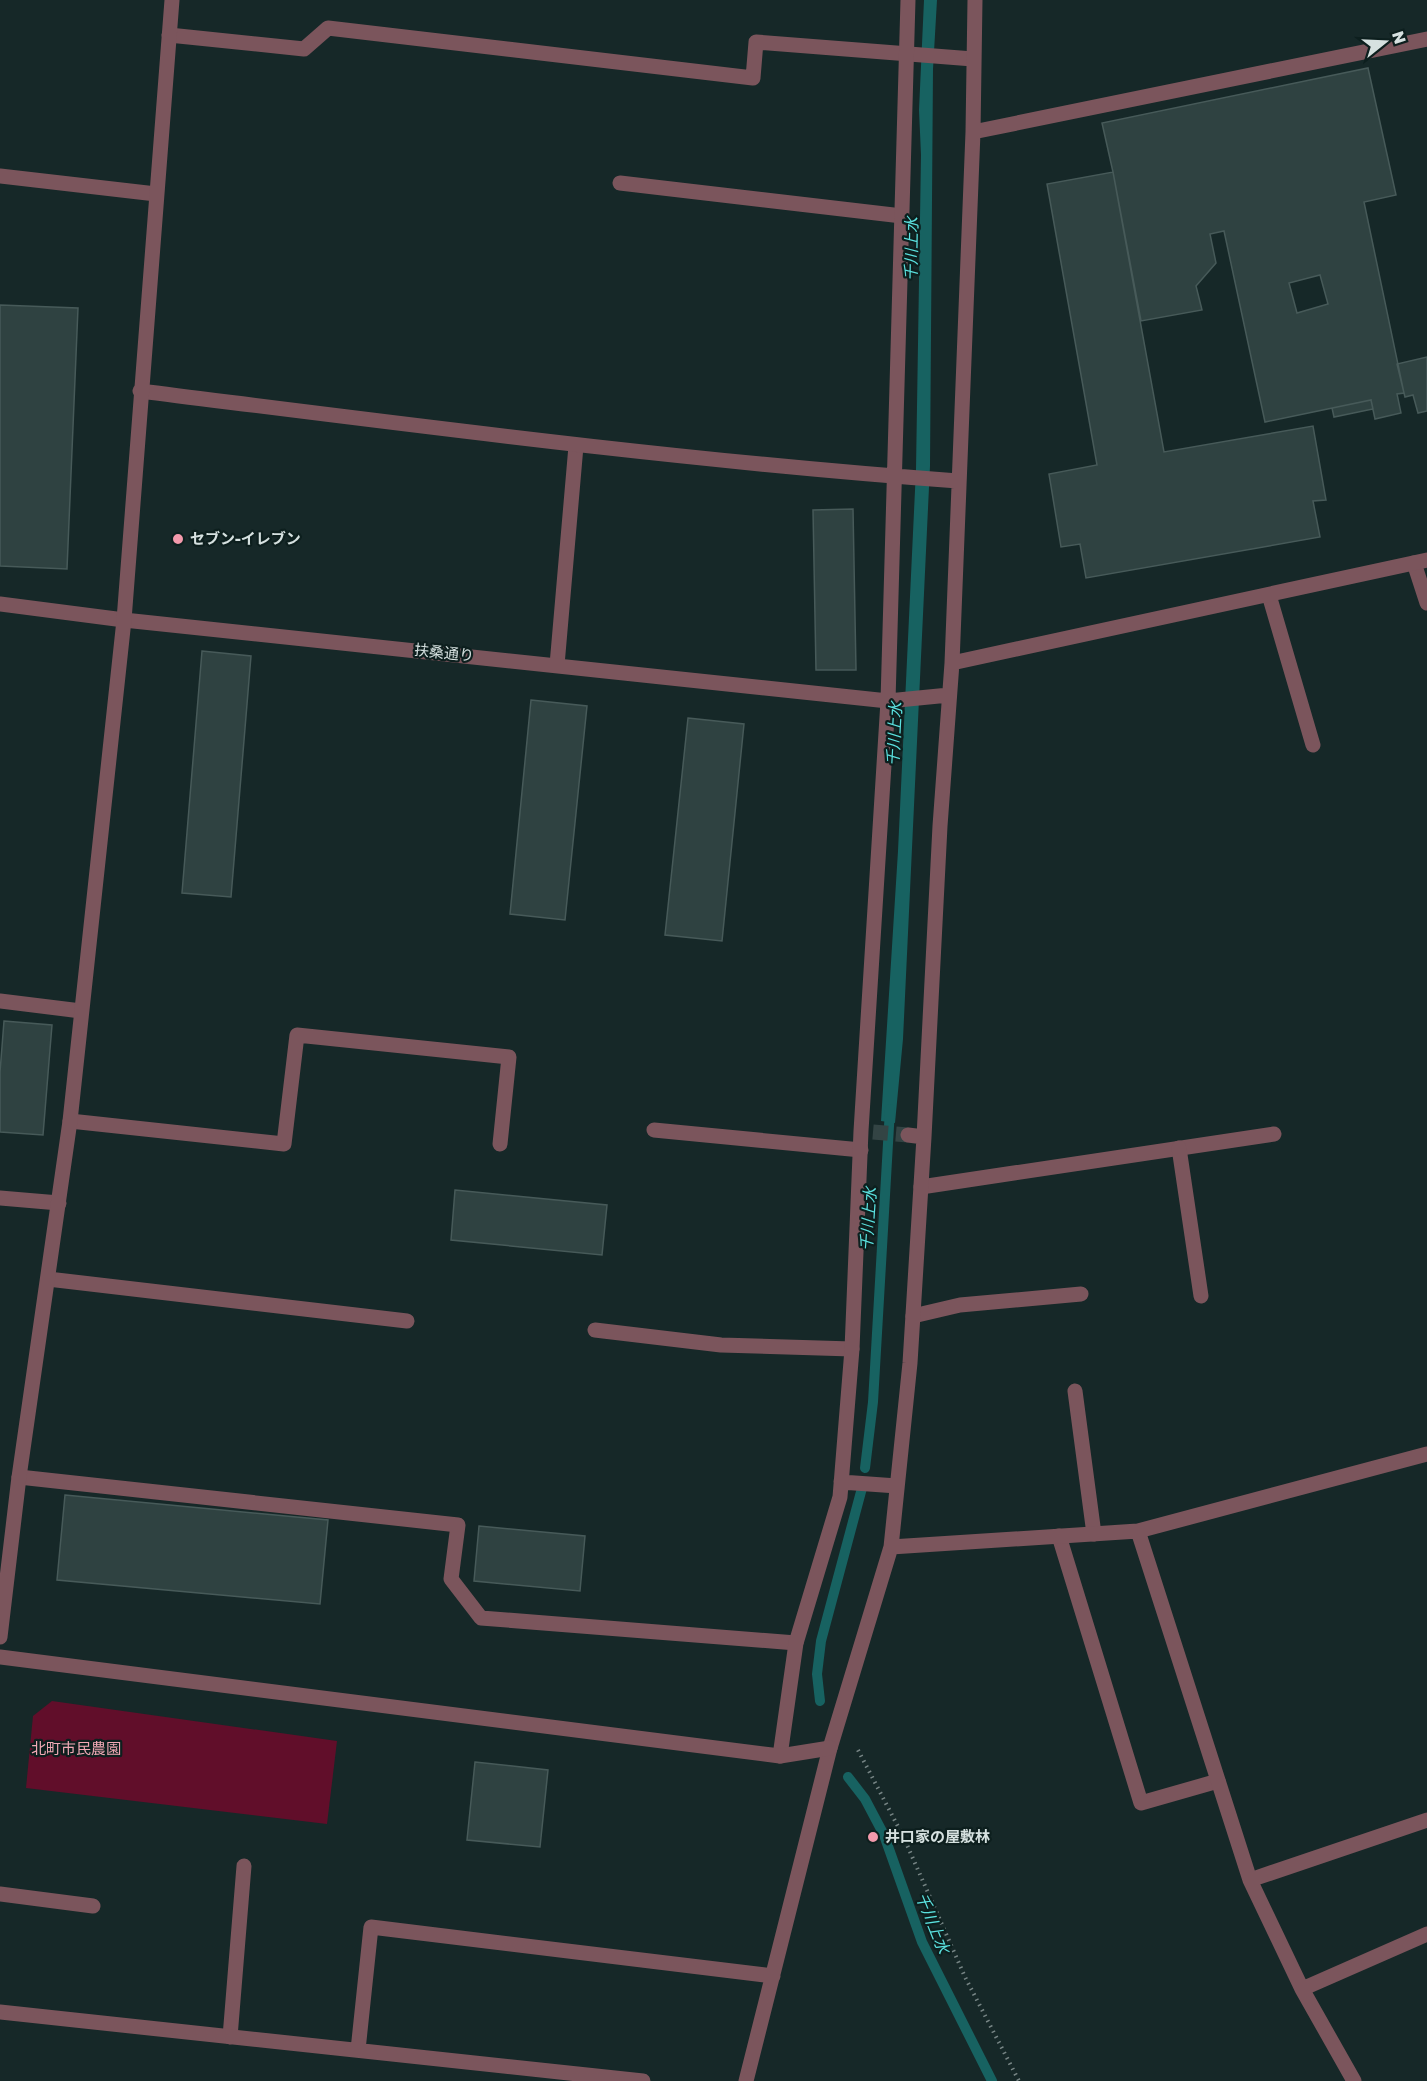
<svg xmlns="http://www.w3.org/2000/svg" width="1427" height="2081" font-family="'Golos Text','Noto Sans JP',sans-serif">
<rect width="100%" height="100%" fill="#162828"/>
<path fill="#610e2a" d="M52,1701L337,1741L327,1824L26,1788L33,1716Z"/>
<path fill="#176261" d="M924,0H937L933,69L930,466L903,1039L895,1123L881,1121L898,851L916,469L921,155L919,110Z"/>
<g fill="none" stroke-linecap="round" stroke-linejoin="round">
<path stroke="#176261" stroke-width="10" d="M865,1468L873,1402L890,1109
M820,1701L817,1674L821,1641L862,1488
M848,1777L865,1799L884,1835L922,1942L992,2081"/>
</g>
<path fill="#2f4241" stroke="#475a59" stroke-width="1.5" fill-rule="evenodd" d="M1368,68L1396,195L1364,202L1404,393L1397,394L1401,413L1375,419L1371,400L1265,422L1224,231L1210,234L1216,263L1196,286L1202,310L1141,321L1113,172L1102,123ZM1320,275L1328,304L1297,313L1289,283Z
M1113,172L1164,452L1313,426L1326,500L1313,501L1320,537L1086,578L1080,544L1061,547L1049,474L1097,465L1047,184Z
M0,305L78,308L67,569L0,566Z
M1427,357V411L1418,413L1413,395L1405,397L1397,364Z
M1371,400L1373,409L1334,417L1332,408Z
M853,509L856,670H816L813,510Z
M202,651L251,656L231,897L182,893Z
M531,700L587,706L565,920L510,914Z
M688,718L744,724L722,941L665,935Z
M4,1021L52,1025L43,1135L0,1132V1072Z
M455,1190L607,1205L602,1255L451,1240Z
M65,1495L328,1520L320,1604L57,1580Z
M479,1526L585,1536L580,1591L474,1581Z
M475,1762L548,1770L540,1847L467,1840Z"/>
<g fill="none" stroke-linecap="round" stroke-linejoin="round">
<path stroke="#344" stroke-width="15" stroke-dasharray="15 8" stroke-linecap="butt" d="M873,1132L908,1135"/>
<path stroke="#778585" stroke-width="4" stroke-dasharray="1.5 4.5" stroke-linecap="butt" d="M858,1750L904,1838L965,1977L1019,2081"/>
<path stroke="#7b555c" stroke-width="15" d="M169,35L304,49L328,28L753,78L756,42L973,59
M0,176L156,194
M620,183L902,216
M1414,563L1427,603
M1269,595L1313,745
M557,665L576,446
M0,1001L81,1011
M70,1121L284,1144L297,1035L509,1057L500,1144
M654,1130L861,1150
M921,1187L1274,1134
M0,1198L59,1203
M48,1279L407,1321
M913,1316L960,1305L1081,1294
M595,1330L721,1345L852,1349
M1075,1391L1094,1534
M19,1477L458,1525L451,1579L481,1618L796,1643
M1059,1536L1141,1803L1218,1781
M0,1894L93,1906
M230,2037L244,1866"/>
<path stroke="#7b555c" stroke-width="15" d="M973,132L1427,39
M140,391C412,425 684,461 958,481
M0,604L124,620L888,701L949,695
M952,663L1427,560
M908,1135L924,1137
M1179,1148L1201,1296
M841,1482L897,1486
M1138,1531L1250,1880L1302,1989L1354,2081
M891,1547L1138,1531L1427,1454
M780,1756L796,1643L840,1497L852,1349L861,1131L888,701L908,0
M1250,1880L1427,1820
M1302,1989L1427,1934
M0,2012L643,2081
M358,2050L371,1927L773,1976
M746,2081L830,1748L891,1547L910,1363L924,1137L940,826L952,663L973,132L975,0"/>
<path stroke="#7b555c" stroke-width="15" d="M0,1637L19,1477L70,1121L124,620L172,0
M0,1657L780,1756L830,1748"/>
</g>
<g fill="#f39aac" stroke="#0d1f1e" stroke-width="2">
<circle cx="178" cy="539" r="6"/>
<circle cx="873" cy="1837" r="6"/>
</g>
<g text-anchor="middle" stroke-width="4.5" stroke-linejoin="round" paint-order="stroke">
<g font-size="15" font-weight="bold" fill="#d6e1e0" stroke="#0d1f1e" text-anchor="start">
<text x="190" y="544">セブン-イレブン</text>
<text x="885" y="1842">井口家の屋敷林</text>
</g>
<g font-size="15" fill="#d6e1e0" stroke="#0d1f1e">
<text transform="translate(444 653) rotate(6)" y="5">扶桑通り</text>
</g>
<g font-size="15" fill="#f1a8b5" stroke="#0d1f1e">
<text x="76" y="1754">北町市民農園</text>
</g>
<g font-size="16" font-style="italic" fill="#5be2e0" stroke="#0d1f1e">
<text transform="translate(911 249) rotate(-89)" y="6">千川上水</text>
<text transform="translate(894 734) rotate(-87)" y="6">千川上水</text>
<text transform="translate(868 1219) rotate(-86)" y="6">千川上水</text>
<text transform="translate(933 1923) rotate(68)" y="6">千川上水</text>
</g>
</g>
<g transform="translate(1385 42) rotate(72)" stroke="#0d1f1e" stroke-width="4.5" paint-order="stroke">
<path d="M0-4.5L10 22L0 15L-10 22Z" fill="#d6e1e0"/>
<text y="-9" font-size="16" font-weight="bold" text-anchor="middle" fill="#d6e1e0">N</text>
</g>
</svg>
